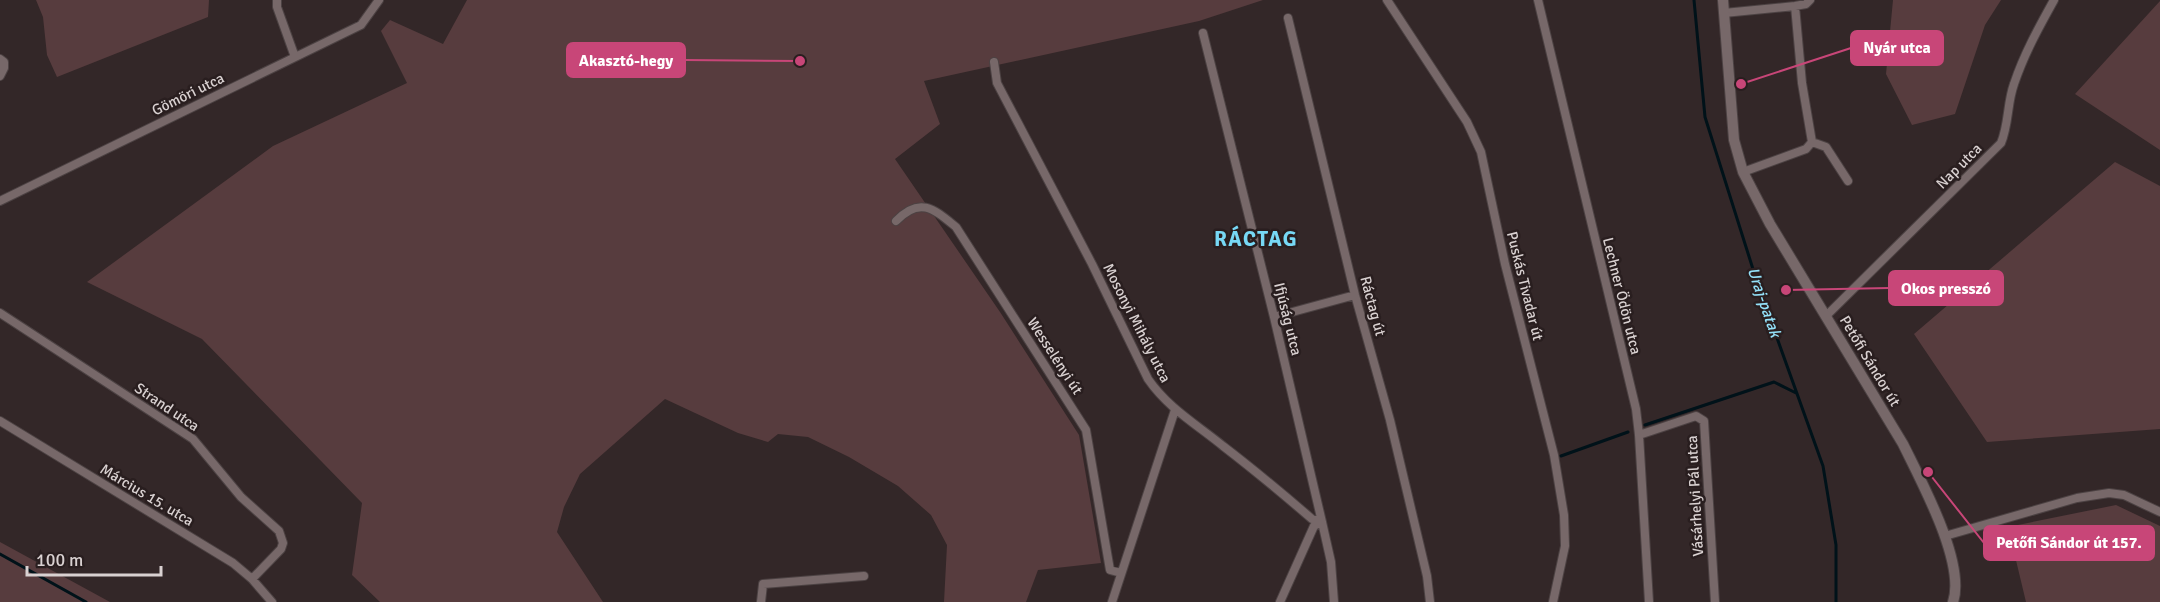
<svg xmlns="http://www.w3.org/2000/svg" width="2160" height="602" font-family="Signika,sans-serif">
<rect width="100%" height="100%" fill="#332728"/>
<path fill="#573c3e" d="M36,0H209L208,17L57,77L47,55L43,17Z
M467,0H1263L1199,21L924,81L940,124L895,159L1000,312L1079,435L1101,563L1038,570L1026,602H944L947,545L931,515L898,486L849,457L808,437L778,434L768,442L738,433L665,399L580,474L564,507L557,532L603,602H380L352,575L362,503L202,339L87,282L273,146L407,83L381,31L390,20L443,44Z
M1893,0H2001L1985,25L1955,114L1912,125L1886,74Z
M2160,1V150L2075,94Z
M2115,162L2160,186V429L1987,442L1914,334Z
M2116,505L2160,526V602H2026L2008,527Z
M0,542L110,602H0Z"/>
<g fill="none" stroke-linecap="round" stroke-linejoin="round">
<path stroke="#001219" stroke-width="3" d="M1694,0L1705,117L1758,285L1823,466L1836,545V602
M1645,425L1774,382L1796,393
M1561,456L1628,432
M0,554L86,602"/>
<g stroke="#4c4243" stroke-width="10">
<path id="minor" d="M277,0V7L295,57
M1387,0L1467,122L1481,152L1505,264L1554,455L1564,515L1565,546L1553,602
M1538,0L1636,409L1639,435L1649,602
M1724,13L1795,6L1806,4L1810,0
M1288,18L1355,295L1390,420L1427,576L1430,602
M1203,33L1274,317L1322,522L1314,526L1280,602
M0,59L4,62V68L0,76
M994,62L997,83L1092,264L1148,379C1168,408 1196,424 1223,446C1253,469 1283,494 1312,519L1322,522L1331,562L1334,602
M1812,142L1826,147L1848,181
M1743,172L1806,149L1812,142L1802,83L1795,6
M0,201L361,25L379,0
M896,221C920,196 934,209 956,227L1086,430L1110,570L1121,573
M0,313L193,439L241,497L279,531L283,543L281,549L252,579
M1826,316L2001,143C2009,124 2007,103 2014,84C2024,54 2039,27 2054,0
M1274,317L1355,295
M0,421L233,563L252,579L272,602
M1639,435L1696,416L1704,421L1715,602
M1945,536L2077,498L2109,493L2124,495L2160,512
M761,602L763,584L864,576
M1112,602L1175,410"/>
</g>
<g stroke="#4c4243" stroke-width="12">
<path id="tertiary" d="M1723,0L1734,140L1743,172L1770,224L1903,444C1921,481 1966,563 1953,602"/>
</g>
<use href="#minor" stroke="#776869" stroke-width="8"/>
<use href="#tertiary" stroke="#776869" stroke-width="10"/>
</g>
<g text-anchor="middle" stroke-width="5" stroke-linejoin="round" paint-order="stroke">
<g font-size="15" fill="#d9d1d1" stroke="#291e1f">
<text transform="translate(188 94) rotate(-26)" y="5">Gömöri utca</text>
<text transform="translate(1959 166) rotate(-45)" y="5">Nap utca</text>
<text transform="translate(1525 286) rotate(76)" y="5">Puskás Tivadar út</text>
<text transform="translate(1622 296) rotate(76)" y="5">Lechner Ödön utca</text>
<text transform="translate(1373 306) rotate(75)" y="5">Ráctag út</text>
<text transform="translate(1288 319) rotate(76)" y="5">Ifjúság utca</text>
<text transform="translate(1137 323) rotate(63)" y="5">Mosonyi Mihály utca</text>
<text transform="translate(1055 356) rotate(57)" y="5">Wesselényi út</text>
<text transform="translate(1870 361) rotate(59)" y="5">Petőfi Sándor út</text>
<text transform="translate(167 407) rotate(34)" y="5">Strand utca</text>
<text transform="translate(147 495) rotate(31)" y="5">Március 15. utca</text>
<text transform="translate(1695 496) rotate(-93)" y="5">Vásárhelyi Pál utca</text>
</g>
<g font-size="16" font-style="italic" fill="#94e1f9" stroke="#291e1f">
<text transform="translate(1765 302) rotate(71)" y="6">Uraj-patak</text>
</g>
<g font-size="21" font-weight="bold" letter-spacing="1.5" fill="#77d8f5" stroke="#291e1f">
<text x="1256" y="246">RÁCTAG</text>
</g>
</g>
<path fill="none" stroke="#c84678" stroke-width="2" d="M1741 84L1851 48M800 61L685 60M1786 290L1889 288M1928 472L1984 543"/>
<g fill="#c84678" stroke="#291e1f" stroke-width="2">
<circle cx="1741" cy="84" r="6"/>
<circle cx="800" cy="61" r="6"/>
<circle cx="1786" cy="290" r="6"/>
<circle cx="1928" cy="472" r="6"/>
</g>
<g fill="#c84678" stroke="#c84678" stroke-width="2">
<rect x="1851" y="31" width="92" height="34" rx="6"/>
<rect x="567" y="43" width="118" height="34" rx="6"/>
<rect x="1889" y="271" width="114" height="34" rx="6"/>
<rect x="1984" y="526" width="170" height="34" rx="6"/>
</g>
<g font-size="16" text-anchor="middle" font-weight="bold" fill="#fff">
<text x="1897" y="53">Nyár utca</text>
<text x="626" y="66">Akasztó-hegy</text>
<text x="1946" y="294">Okos presszó</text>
<text x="2069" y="548">Petőfi Sándor út 157.</text>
</g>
<path d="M27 566v9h134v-9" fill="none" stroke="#d9d1d1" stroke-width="3"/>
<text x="36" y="566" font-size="18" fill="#d9d1d1" stroke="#291e1f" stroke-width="4.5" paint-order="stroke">100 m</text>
</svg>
